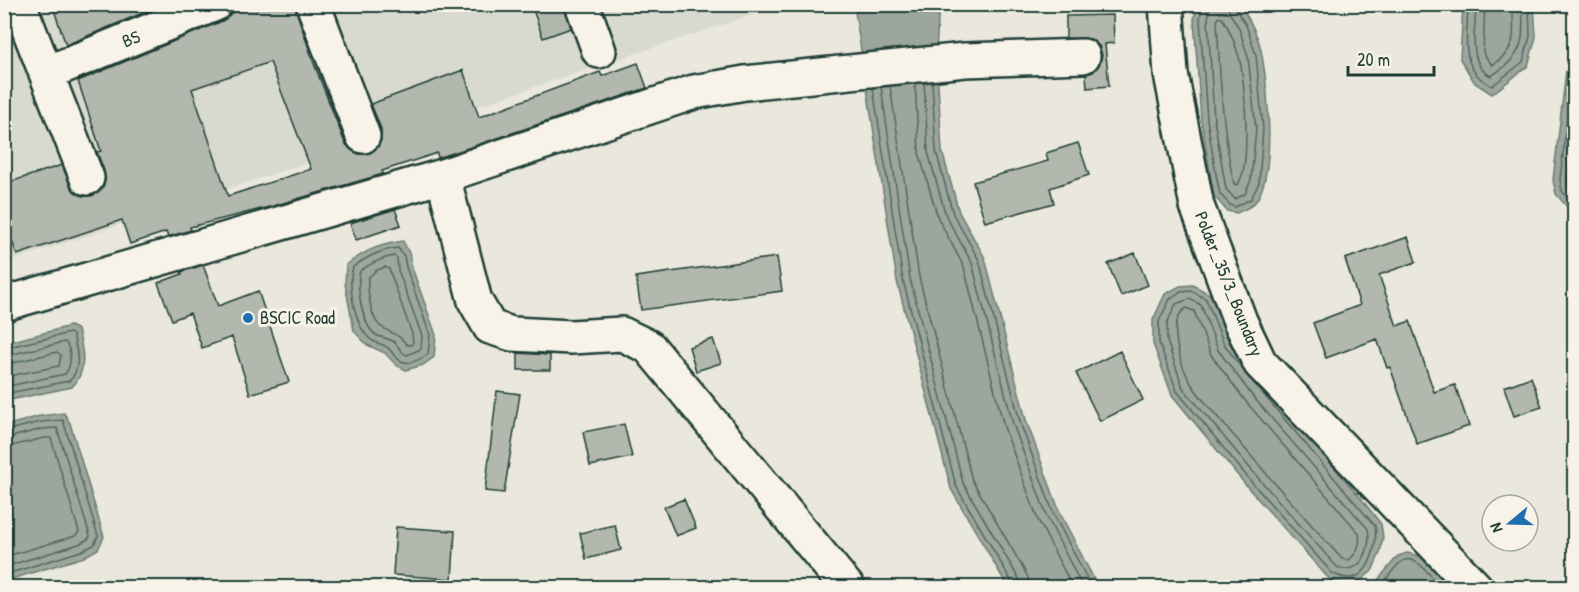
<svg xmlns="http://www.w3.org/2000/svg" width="1579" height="592" font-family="'Patrick Hand',sans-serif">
<rect width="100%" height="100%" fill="#eae8dd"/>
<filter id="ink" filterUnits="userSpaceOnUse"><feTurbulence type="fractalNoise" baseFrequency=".0167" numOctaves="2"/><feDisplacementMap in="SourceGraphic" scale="12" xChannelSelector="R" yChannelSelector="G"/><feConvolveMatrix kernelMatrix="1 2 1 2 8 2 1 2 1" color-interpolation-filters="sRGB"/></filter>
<g filter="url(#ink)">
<path fill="#d9dacf" d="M768,4L770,9L5,263L4,5Z"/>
<path fill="#9ca69c" stroke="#6a7c72" stroke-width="1.5" d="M1197,4L1240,5C1250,20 1259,37 1262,55C1268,90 1276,173 1256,201C1252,207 1243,210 1237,213L1227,211L1214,196L1201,120L1194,19Z
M854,5H939L936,51L942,151L959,212L985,258L1026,420L1060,513L1098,587H1008L951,489L897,281Z
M1463,5H1534L1536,37L1528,66L1492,94L1475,83L1460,59Z
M1574,59V215L1556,194L1553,180L1566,71Z
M403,241L410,255L411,265L436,335L434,357L423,365L406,370L396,365L385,353L367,345L354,331L345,284L346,265C366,250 378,245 403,241Z
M1193,285L1211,295L1229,342L1265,389L1360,497L1381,524L1383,537L1380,553L1372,571L1360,581L1349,585L1330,580L1249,489L1172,395L1153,344V320L1165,294L1180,286Z
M70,326L78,330C83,350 88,371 72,387L5,401V343Z
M64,413L70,423L104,537L98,549L84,557L5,581V426L40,416Z
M1407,553L1420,556L1450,587H1372L1398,556Z"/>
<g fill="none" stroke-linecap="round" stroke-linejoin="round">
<path stroke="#51675e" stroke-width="1.5" d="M1202,4L1200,20L1207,119L1216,175L1220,194L1230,205L1235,207L1251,199L1259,183L1263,129L1256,55L1246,25L1236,10V4
M1210,4L1208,20L1214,119L1226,189L1235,199L1245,194L1251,180L1256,129L1248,57L1239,28L1229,12L1228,4
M1468,4C1468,36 1457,69 1492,86L1523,62L1530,36L1529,4
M1476,4C1476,27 1466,64 1491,76C1525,56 1524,40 1522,4
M1485,4L1483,53L1492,65C1519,49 1514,31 1512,4
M1219,17L1222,18C1230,30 1235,43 1239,57C1245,79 1252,170 1237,185L1234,184C1222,130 1220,75 1217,21Z
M1574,69L1572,74L1560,180L1562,191L1574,206
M924,82L928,152L946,216L972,263L1013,424L1047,517L1083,588
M932,82L936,151L953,214L979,260L1020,422L1054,515L1092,588
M915,83L919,153L938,218L964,267L1004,427L1038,520L1073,588
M890,86L919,277L972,480L1027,575L1030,588
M881,87L910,279L963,483L1019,579L1021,588
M873,88L903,280L956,486L1012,582L1013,588
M1574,115L1567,180L1569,188L1574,194
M398,248L404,256L406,267L430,335L428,354C418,361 405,368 395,356C393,355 391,350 389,349C384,343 374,344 369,338C355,325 347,285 353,267C367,257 380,250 398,248Z
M394,256L397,258L398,270L422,336L421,349L407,355C400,353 400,347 394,342C389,338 381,338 376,335C362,326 356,286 360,271C371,263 381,258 394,256Z
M385,267L389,269L412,334L413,342L411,345H407C398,332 389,334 379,325C371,318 367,289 368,278L375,271Z
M1190,299L1201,305L1218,350L1254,398L1368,529C1372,549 1361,576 1337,567L1260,480L1183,388L1167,341V323L1176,304Z
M1186,308L1194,311L1211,355L1247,403L1359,533C1361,543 1357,554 1349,560L1342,559C1306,519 1270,479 1236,438C1221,421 1205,404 1192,385C1181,368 1165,322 1186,308Z
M4,348L70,333L73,335C77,350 82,370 69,381L4,394
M4,356L65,342C72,350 72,366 65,374L4,387
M4,365L57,352L61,355L59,366L4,377
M1247,375L1224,344L1206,299L1192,291L1181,292L1170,299L1159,321V343L1177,391L1254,485L1333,574C1337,575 1343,578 1348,578C1370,579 1378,543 1375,526L1247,375
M4,431L41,422L63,420L98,536L94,545L81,551L4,575
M4,439L42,429L57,428L90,536L88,539L79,544L4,567
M4,448L44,438H51L79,532L75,536L4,557
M1380,588C1386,580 1393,568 1401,562C1415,551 1433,579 1441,588"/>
</g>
<path fill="#b2b8ae" stroke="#1f3d34" stroke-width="1.5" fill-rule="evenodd" d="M52,4H164L66,45Z
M255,4H294L313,61L345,143L351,150L359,154L370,153L378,147L381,140V129L371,104L463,70L479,117L600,72L602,76L638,63L647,88L438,158L437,153L382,171L383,174L273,206L190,227L191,230L168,237L166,232L130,244L122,220L17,255L4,218V184L62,165L70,185L75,192L84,196L94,195L101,190L105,181L104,171L97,152L101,151L78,81L222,21L231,13ZM270,62L311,169L228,196L192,89Z
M531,4H564L571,28L543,38Z
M1113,15L1114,43L1105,44L1109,86L1087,88L1086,74L1093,72L1099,65L1102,55L1099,46L1091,39L1066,38V16Z
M1078,143L1089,175L1050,188L1054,203L985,222L973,182L1048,161L1046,153Z
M395,209L401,225L356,240L350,223Z
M1408,237L1416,262L1379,275L1397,326L1410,321L1434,392L1455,385L1469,426L1417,444L1390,367L1387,368L1377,339L1326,358L1313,323L1360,305L1345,259Z
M1135,253L1148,285L1121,296L1108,264Z
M777,257L782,291L641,310L636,277Z
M203,265L218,306L258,291L289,382L250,394L232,337L202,348L190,313L172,320L158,283L182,274L181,272Z
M713,339L721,363L696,371L689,347Z
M1120,351L1143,400L1100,421L1076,373Z
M518,353L550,355V370H518Z
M1531,377L1542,407L1514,416L1504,387Z
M497,391L520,394L504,493L485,491Z
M624,424L632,457L590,466L583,432Z
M684,499L696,528L676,536L664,507Z
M615,525L621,550L586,559L580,533Z
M396,527L455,531L452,579L393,575Z"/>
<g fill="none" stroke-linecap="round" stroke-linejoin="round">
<g stroke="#1f3d34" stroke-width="38">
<path id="minor" d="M19,4L87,178
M313,4L363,136
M582,4L599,51
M1166,4L1171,74L1197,206L1240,321L1260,363L1476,588
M47,73L215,4
M443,176L475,301L490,327L512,334L571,337L622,334L649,347L848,588
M4,304L443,176L694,92L745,83L965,60L1083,56"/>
</g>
<use href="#minor" stroke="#f7f3e8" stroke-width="33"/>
</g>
</g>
<circle fill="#1f6fb2" stroke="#f7f3e8" stroke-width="2" cx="248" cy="318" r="6"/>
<g text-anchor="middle" stroke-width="6" stroke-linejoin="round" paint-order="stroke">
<g font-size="18" fill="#1f3d34" stroke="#f7f3e8">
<text transform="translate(131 39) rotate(-22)" y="6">BS</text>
<text transform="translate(1229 284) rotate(68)" y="6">Polder_35/3_Boundary</text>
</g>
<g font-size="18" fill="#1f3d34" stroke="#f7f3e8" text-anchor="start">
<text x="260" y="324">BSCIC Road</text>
</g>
</g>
<rect width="1579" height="592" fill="none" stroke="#f7f3e8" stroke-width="24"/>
<rect x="12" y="12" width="1555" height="568" fill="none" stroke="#1f3d34" stroke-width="2" filter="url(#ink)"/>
<g transform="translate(1510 523) rotate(251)"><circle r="28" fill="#f7f3e8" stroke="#a1aaa0" stroke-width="1.5"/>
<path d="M0-4.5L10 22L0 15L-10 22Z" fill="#1f6fb2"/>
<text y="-9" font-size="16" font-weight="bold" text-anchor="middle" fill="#1f3d34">N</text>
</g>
<path d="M1348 66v9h86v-9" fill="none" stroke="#1f3d34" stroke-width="3"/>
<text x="1357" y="66" font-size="18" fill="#1f3d34" stroke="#f7f3e8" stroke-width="4.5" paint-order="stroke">20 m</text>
</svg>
